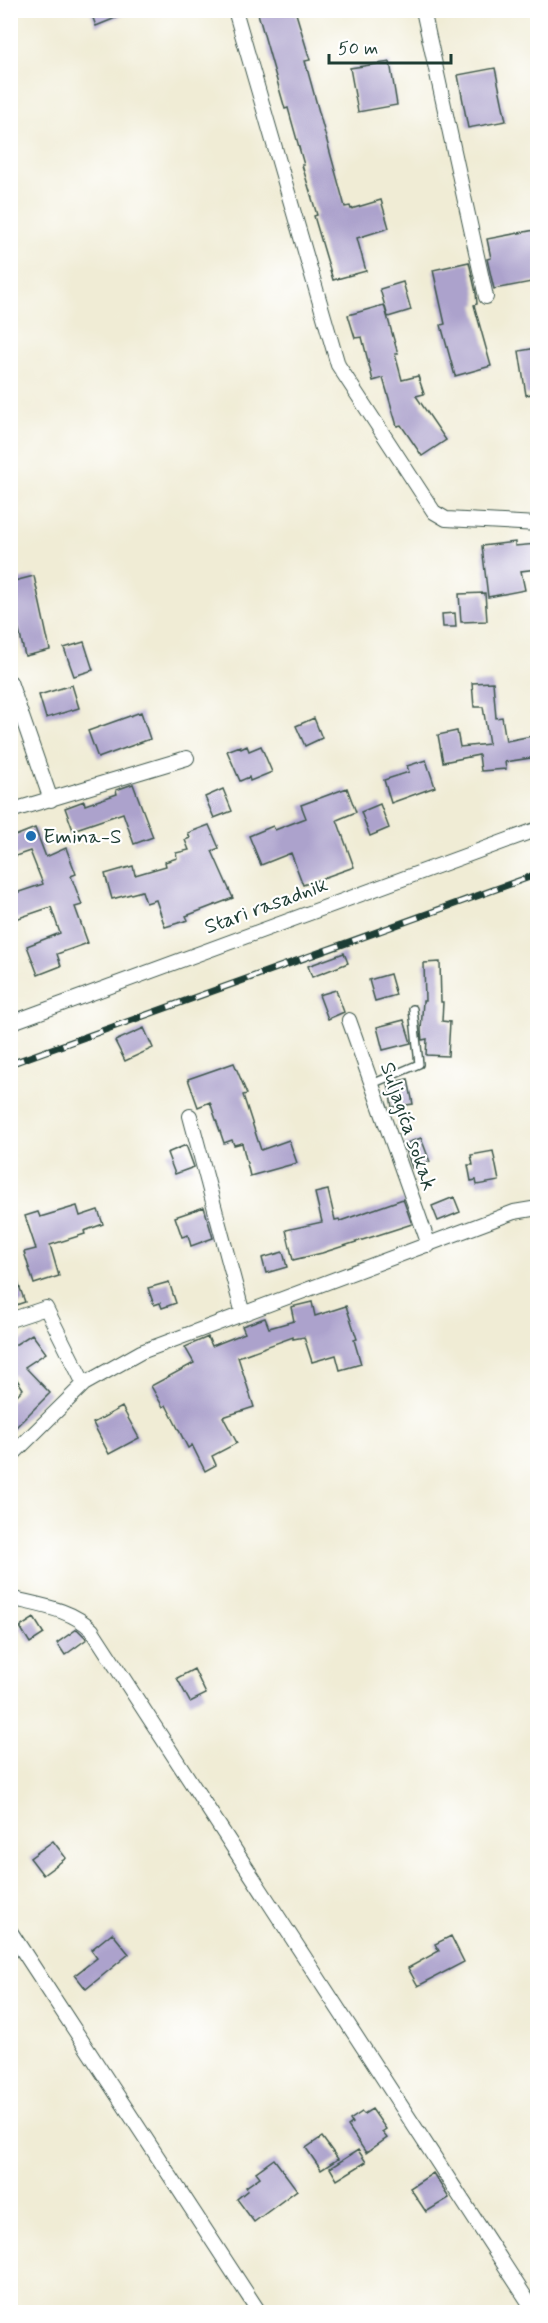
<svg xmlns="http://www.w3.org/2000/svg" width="548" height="2323" font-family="Mynerve,sans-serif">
<rect width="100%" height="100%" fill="#fff"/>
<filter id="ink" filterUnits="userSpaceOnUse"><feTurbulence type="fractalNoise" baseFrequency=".0167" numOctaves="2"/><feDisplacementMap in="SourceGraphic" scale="12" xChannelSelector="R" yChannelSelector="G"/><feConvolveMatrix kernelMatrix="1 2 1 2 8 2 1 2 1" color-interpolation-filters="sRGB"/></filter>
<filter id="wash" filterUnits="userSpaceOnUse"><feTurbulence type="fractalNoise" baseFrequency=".008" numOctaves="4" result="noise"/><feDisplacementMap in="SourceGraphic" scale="24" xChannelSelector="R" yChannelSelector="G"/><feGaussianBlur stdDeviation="1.35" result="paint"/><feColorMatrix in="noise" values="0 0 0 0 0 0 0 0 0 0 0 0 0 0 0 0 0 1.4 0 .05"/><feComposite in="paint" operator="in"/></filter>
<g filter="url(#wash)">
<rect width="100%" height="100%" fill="#f0ecd5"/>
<g id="blocks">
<path fill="#aca2cc" d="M90,10H133V11L96,26Z
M257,10H295L310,60L305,61L345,207L350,206L351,209L381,200L389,228L357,238L366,271L333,280L314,216L317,215L302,165H304L288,108L285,109Z
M390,62L397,105L358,112L350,68Z
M495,68L506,121L468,128L458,75Z
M535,230L537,242V281L494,289L487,259L491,258L487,239Z
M469,262L476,293L477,304L474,305L491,366L455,376L441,325L445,324L433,270Z
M403,282L411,310L388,317L380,289Z
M384,305L398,354H395L402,380L418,376L424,394L416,396L446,440L422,456L401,425L397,426L383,378L373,381L362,337L355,338L348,315Z
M537,348V393L526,395L519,351Z
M515,542V546L537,544V569L521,571L525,590L488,597L482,546Z
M34,576L50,650L25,656L10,593V582Z
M485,593L487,621L461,622L459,594Z
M455,613L456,627H443L442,614Z
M84,642L93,670L74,676L64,648Z
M493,682L496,718L502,717L506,741L537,735V757L505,762L506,769L481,771L479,755L443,762L438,735L457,731L460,747L489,744L483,707H474L472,683Z
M72,685L79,708L46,718L39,695Z
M141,712L150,739L98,758L88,731Z
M314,718L322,738L305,746L296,726Z
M240,746L241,749L247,746L249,751L261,746L272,772L250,781L249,777L240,781L227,751Z
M426,760L435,787L391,803L384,780L409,772L407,766Z
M133,784L153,837L134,844L123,813L73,830L65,808L84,801L85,805L117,794L116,790Z
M347,788L356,812L337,820L354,867L303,885L291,853L261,865L249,836L273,826L275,830L306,818L301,805Z
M223,789L232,811L214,818L205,797Z
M380,804L389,828L370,836L361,812Z
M209,825L219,848L212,851L233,898L186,916L188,920L165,927L156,900L146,903L142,891L112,899L105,874L133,866L135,875L166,866L165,862L177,858L176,853L189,850L185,840L190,838L188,833Z
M35,828L46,857L66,848L76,874L71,876L82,905L75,907L88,943L57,954L61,966L38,975L27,946L60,933L51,907L10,921V895L43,884L30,851L10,858V838Z
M344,953L348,963L312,977L308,966Z
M440,962L441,1002H443L442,1021L450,1022L448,1056L426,1055L427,1039L422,1040L421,1030L423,1001H425L424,963Z
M390,974L396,995L375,1001L369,980Z
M336,990L344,1012L328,1019L319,995Z
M404,1020L411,1043L383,1050L377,1027Z
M144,1028L153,1048L125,1061L115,1041Z
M234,1063L247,1094L243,1095L261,1150L289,1140L297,1163L250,1176L242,1143L234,1145L232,1140L224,1143L210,1102L198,1107L188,1079Z
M408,1079L413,1104L392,1107L388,1083Z
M421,1138L430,1162L412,1168L404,1144Z
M186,1145L194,1167L175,1174L167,1153Z
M493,1151L499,1181L477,1185L476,1180L471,1181L468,1165H473L471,1155Z
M328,1190L335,1220L339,1219L340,1221L403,1199L412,1224L322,1253L293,1260L286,1230L322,1222L315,1193Z
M454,1197L460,1212L438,1221L432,1206Z
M77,1206L80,1216L98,1210L103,1224L84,1231L85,1234L50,1245L59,1276L34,1284L24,1252L36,1249L25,1216L38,1212L40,1217Z
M204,1207L213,1238L191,1246L188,1235L182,1237L175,1217Z
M283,1252L287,1267L266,1273L262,1258Z
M12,1266L25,1302L10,1307V1267Z
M169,1282L176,1303L162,1308L160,1303L154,1305L148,1288Z
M312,1302L315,1316L346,1306L357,1339L354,1340L361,1364L340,1370L336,1355L312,1362L304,1337L293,1339V1337L238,1357L254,1407L223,1417L237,1443L212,1456L216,1465L205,1471L192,1445L188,1448L166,1405L163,1407L151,1386L194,1363L185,1347L208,1337L212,1346L245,1333L242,1326L265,1318L269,1328L294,1321L291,1307Z
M32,1334L46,1353L25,1367L50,1393L10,1433V1402L23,1389L14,1375L10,1377V1348Z
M122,1407L139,1438L109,1454L93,1423Z
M34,1618L44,1634L30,1643L20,1627Z
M77,1629L87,1639L65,1655L57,1643Z
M194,1669L206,1694L190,1702L177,1678Z
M53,1841L66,1858L43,1875L30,1858Z
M112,1933L129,1954L86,1989L75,1975L97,1958L91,1950Z
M451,1936L464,1962L418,1986L408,1968L439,1951L435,1944Z
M372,2109L386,2129L382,2132L387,2138L366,2153L348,2126L352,2123L350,2120L362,2112L364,2114Z
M322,2137L338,2159L321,2170L306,2148Z
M358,2150L366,2162L337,2180L330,2168Z
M274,2159L297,2190L254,2222L237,2199L248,2190L246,2187L260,2177L256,2172Z
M433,2173L449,2198L426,2212L410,2188Z"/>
</g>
</g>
<g filter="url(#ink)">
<use href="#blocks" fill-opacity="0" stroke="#3e574c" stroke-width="1.5"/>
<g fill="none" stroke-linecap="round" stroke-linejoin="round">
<g stroke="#3e574c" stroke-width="10">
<path id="service" d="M372,1084L419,1064L413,1009"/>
</g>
<g stroke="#3e574c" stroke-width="16">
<path id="minor" d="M235,10L338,365L434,512L446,519L538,524
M423,10L486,297
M10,682L51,800
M10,811L187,758
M349,1020L429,1245
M10,1023L538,829
M190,1116L243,1314
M10,1320L46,1308L84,1384
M10,1457L84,1384L141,1352L514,1212L538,1208
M10,1598C38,1605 72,1609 92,1630L535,2312
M10,1931L259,2312"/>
</g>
<use href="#service" stroke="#fff" stroke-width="7"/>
<use href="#minor" stroke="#fff" stroke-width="14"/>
<g stroke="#1f3d34" stroke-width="7">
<path id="rail" d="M10,1064L538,874"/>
</g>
<use href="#rail" stroke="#fff" stroke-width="4.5" stroke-dasharray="14" stroke-linecap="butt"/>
</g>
</g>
<circle fill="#1f6fb2" stroke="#fff" stroke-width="2" cx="31" cy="836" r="6"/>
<g text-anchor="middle" stroke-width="4.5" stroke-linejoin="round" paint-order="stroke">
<g font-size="21" fill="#1f3d34" stroke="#fff" text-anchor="start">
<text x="43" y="843">Emina-S</text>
</g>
<g font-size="21" fill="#1f3d34" stroke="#fff">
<text transform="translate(266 905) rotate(-20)" y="7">Stari rasadnik</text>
<text transform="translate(409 1126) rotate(71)" y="7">Suljagića sokak</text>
</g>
</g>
<rect width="548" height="2323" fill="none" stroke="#fff" stroke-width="36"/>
<path d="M329 54v9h122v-9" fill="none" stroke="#1f3d34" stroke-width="3"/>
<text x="338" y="54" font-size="18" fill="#1f3d34" stroke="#ffffff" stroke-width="4.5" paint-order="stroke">50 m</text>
</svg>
